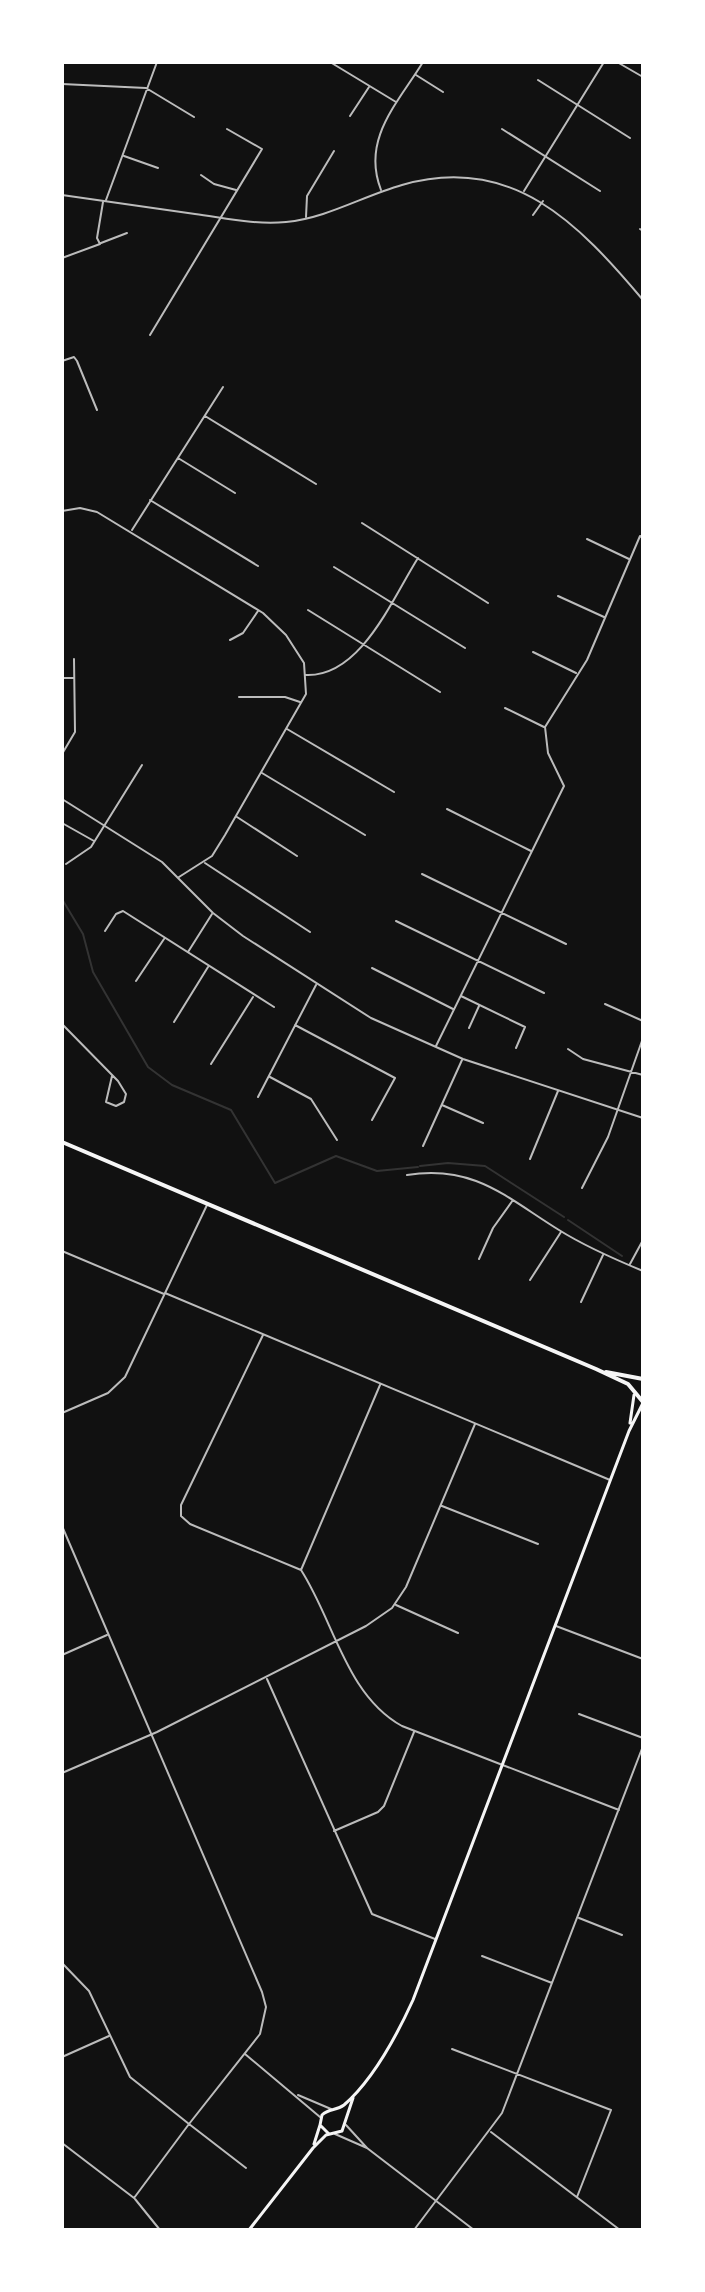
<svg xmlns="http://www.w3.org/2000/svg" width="705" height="2292" font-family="'Fira Sans',sans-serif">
<rect width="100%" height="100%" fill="#111"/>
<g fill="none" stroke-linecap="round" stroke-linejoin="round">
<path stroke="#333" stroke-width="2" d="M62,899L83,934L93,972L148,1067L172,1085L231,1110L275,1183L336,1156L377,1171L418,1167
M420,1166L448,1163L485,1166L564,1217
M568,1220L622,1256"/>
<path stroke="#bcbcbc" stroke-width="2" d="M330,62L396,102
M617,62L643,77
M416,75L443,92
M538,80L630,138
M62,84L146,88L194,117
M350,116L369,87
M502,129L600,191
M124,156L158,168
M201,175L214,184L236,190
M381,190C361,139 398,103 423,62
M106,200L157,62
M533,215L543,201
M306,217L307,196L334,151
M640,229L643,231
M101,243L127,233
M62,258L100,244L97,238L103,202
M150,335L262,149L227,129
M62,361L74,357L77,361L97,410
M205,416L316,484
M178,458L235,493
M150,500L258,566
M62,511L80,508L97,512L263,613L286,635L304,663L306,694L225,835L212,856L179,877
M362,523L488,603
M132,530L223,387
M587,539L629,559
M334,567L465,648
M558,596L604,617
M308,610L440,692
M230,640L243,633L258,611
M533,652L576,673
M306,675C361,677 392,599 418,558
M62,678H73
M239,697H285L300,702
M505,708L544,727
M287,729L394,792
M62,754L75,732L74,659
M262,773L365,835
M447,809L531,851
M237,817L297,856
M62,823L94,841
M205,863L310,932
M66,864L91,847L142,765
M422,874L566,944
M396,921L544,993
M105,931L116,914L123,911L274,1007
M188,952L212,914
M372,968L453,1009
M136,981L164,939
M461,996L525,1027L516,1048
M605,1004L643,1021
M174,1022L208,967
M62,1024L118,1081L126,1094L124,1102L116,1106L106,1102L112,1076
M295,1025L395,1078L372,1120
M469,1028L479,1006
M436,1046L564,786L548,753L545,727L587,660L640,536L643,537
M568,1049L583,1059L643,1075
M211,1064L253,997
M270,1077L311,1099L337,1140
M258,1097L316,985
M442,1105L483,1123
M423,1146L462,1060
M530,1159L558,1091
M407,1175C474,1164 507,1198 559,1230C586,1247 614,1259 643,1271
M582,1188L608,1137L643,1038
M62,1251L164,1294
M479,1259L493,1228L513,1200
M630,1264L643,1240
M530,1280L561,1232
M165,1293L610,1480
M581,1302L603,1255
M263,1335L181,1505V1516L190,1524L301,1570
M380,1385L301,1570C334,1621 346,1695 402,1726L619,1810
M62,1413L108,1393L125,1377L207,1205
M442,1506L538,1544
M396,1605L458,1633
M556,1626L643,1659
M62,1655L107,1635
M267,1679L372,1914L435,1939
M579,1714L643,1738
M62,1773L157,1732L366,1626L392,1608L406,1587L475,1424
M334,1831L378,1812L384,1806L414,1732
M579,1918L622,1935
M482,1956L552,1983
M452,2049L611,2110L577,2197
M62,2057L109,2036
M491,2132L620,2230
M62,2143L134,2198L189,2124L246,2168
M135,2199L160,2230
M414,2230L502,2113L643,1746"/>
<path stroke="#bcbcbc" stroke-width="2" d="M524,191L604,62
M62,195C106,201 151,208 195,214C225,218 255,225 286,222C327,218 363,196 402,185C512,153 579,224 643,300
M62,799L162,862L213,913L243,936L371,1018L463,1059L643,1118
M62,1526L262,1992L266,2007L260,2034L189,2124L130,2077L89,1991L62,1963
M245,2054L320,2117
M298,2095L331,2109
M346,2125L367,2148L474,2230
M335,2134L367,2148"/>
<path stroke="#f5f5f5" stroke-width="3" d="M630,1423L634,1395
M329,2134L320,2125L322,2115C329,2108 336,2111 344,2105C374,2079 397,2035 413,2000L629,1431L643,1403
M314,2144L320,2125
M249,2230L313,2148L326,2135L342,2131L353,2098"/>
<path stroke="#f5f5f5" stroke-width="4" d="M62,1142L596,1369L628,1384L643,1402
M606,1372L643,1379"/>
</g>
<rect width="705" height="2292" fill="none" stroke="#ffffff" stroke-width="128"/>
</svg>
